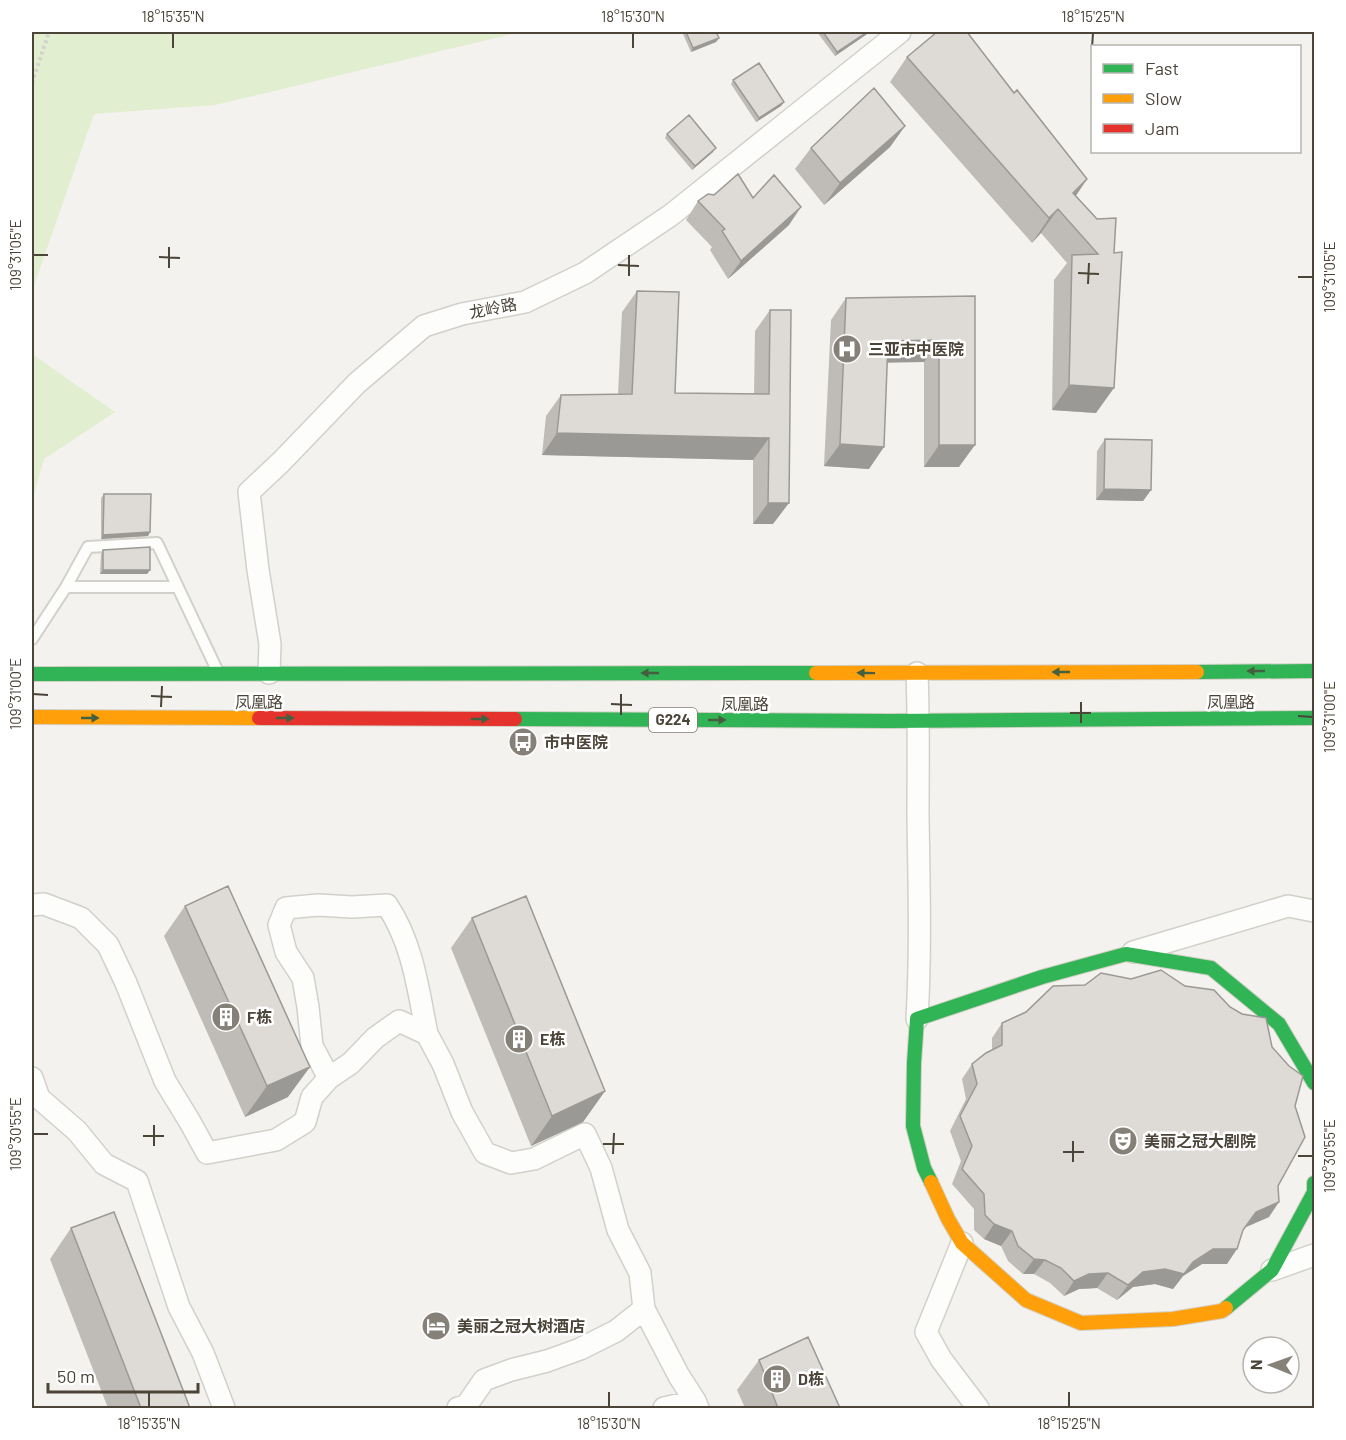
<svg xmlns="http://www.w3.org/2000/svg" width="1346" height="1440" font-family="Barlow,'Noto Sans SC',sans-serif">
<rect width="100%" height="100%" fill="#f4f2ee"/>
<path fill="#e1eecf" d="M32,32H520L215,105L94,114L32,291Z
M32,354L115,412L44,459L32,500Z"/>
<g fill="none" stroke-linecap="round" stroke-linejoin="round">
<g stroke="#d2d0cb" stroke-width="14">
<path id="lane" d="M66,587H178
M32,639L66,587L88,547L157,543L217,670"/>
</g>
<g stroke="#d2d0cb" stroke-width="24">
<path id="street" d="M269,673L270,644L258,570L249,492L281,462L357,383L424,326L462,314L525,302L585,273L671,215L900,32
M32,905L44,904L81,918L108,945L126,983L165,1081L190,1122L207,1153L276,1140L305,1122L312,1097L329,1078L351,1063L375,1038L399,1021L427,1034L443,1064L462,1112L485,1153L511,1163L534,1159L585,1134L601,1168L618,1230L640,1273L644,1309
M1133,952L1288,906L1314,911
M917,1019C921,951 919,884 918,816C918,768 919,721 917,673
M32,1078L39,1098L77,1131L104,1164L137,1181L179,1307L203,1353L224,1408
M329,1078L312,1046L308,1007L303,978L286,952L279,925L286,908L318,905L352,907L387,905C413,944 418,989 427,1034
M962,1243L926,1332L941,1359L978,1408
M1272,1270L1314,1255
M458,1408L466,1406L484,1380L511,1370L547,1361L580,1349L616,1331L644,1309L679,1376L695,1401L698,1408
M664,1408L695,1401"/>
</g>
<g stroke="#d3cfc5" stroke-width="16">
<path id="fast" d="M1197,672L1314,671
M32,674L816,673
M515,719L890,721L1314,718
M931,1182L924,1168L913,1126L914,1063L917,1019L1042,977L1126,954L1211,968L1279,1024L1314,1083
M1226,1308L1272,1270L1314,1192V1183"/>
</g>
<g stroke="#d3cfc5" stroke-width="16">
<path id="slow" d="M816,673L1197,672
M32,717L259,718
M931,1182L948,1219L962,1243L1026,1300L1081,1323L1173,1319L1222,1311L1226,1308"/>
</g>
<g stroke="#d3cfc5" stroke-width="16">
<path id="jam" d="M259,718L515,719"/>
</g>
<path stroke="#d3d2cc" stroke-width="4" stroke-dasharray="3 3" stroke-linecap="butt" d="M32,83L49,32"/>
<use href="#lane" stroke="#fdfdfc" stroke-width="10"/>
<use href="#street" stroke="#fdfdfc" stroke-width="21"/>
<use href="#fast" stroke="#30b455" stroke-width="14"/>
<use href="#slow" stroke="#ff9f0a" stroke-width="14"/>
<use href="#jam" stroke="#e5322d" stroke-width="14"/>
</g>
<path fill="#bfbcb8" d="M682,32H716L719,38L716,42L691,52Z
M817,32H870L835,56Z
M907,57L1014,93L1087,179L1076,196L1097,219L1116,218L1096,413L1052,410L1054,280L1067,263L1041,233L1032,243L890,82Z
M733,80L784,102L781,106L756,122L731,84Z
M905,126L890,147L824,205L795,169L811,148Z
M667,134L713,152L692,170L665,138Z
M714,195L753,198L789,225L728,279L710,250L712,247L686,220L698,201Z
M637,291L675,393L754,394L755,331L770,310L773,524H753V460L542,455L546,416L561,395L618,394L622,312Z
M975,296L959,467H924V362H887L869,469L824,466L831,320L846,298Z
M1105,439L1151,490L1143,501L1096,500L1097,451Z
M104,494L150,532L148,536L101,539V498Z
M103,550L150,570L147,574H100L101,554Z
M185,906L288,1097L245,1117L164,936Z
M472,918L605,1091L583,1122L531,1146L451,948Z
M1002,1023L1272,1047L1295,1106L1278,1186L1269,1217L1246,1227L1242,1231L1227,1264H1202L1183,1276L1173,1289L1155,1284L1133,1287L1117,1300L1097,1288L1079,1289L1064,1296L1050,1283L1034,1274H1023L1008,1261L1001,1246L984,1239L974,1230V1209L952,1184L961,1161L950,1131L966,1099L962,1079L972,1064L992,1050V1038Z
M71,1228L190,1408H108L50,1259Z
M759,1360L840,1408H745L737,1390Z"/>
<path fill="#9b9996" d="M867,32H870L835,56L837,52Z
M719,38L716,42L691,52L693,48Z
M784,102L781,106L756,122L759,118Z
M905,126L890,147L824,205L840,183Z
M716,148L713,152L692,170L695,166Z
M1087,179L1070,204L1073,193Z
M801,207L789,225L728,279L741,261Z
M1058,209L1041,233L1032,243L1049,218Z
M939,340L924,362L873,363L888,341Z
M1069,385L1114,388L1096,413L1052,410Z
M557,433L769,438L753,460L542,455Z
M840,444L884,447L869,469L824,466Z
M939,445H975L959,467H924Z
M1104,489L1151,490L1143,501L1096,500Z
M768,503H789L773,524H753Z
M150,532L148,536L101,539L103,535Z
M103,570H150L147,574H100Z
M310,1067L288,1097L245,1117L267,1086Z
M605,1091L583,1122L531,1146L552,1116Z
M1279,1202L1269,1217L1246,1227L1256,1212Z
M994,1224L1012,1231L1001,1246L984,1239Z
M1213,1249H1237L1227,1264H1202L1183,1276L1173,1289L1155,1284L1133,1287L1117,1300L1128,1285L1143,1272Z
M1034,1259L1045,1260L1034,1274H1023Z
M1108,1273L1097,1288L1079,1289L1064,1296L1074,1281L1089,1274Z"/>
<path fill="#dedbd6" stroke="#9b9996" stroke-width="1.5" d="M686,32H716L719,38L693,48Z
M823,32H867L837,52Z
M937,32H967L1014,93L1017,90L1087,179L1073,193L1097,219L1116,218L1114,253L1122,252L1114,388L1069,385L1072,255L1098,254L1058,209L1049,218L907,57Z
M759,63L784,102L759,118L733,80Z
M874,88L905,126L840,183L811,148Z
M689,115L716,148L695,166L667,134Z
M738,174L753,198L774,175L801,207L741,261L722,231L725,229L698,201L708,194L714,195Z
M637,291L679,292L675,393L769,394L770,310H791L789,503H768L769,438L557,433L561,395L632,394Z
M975,296V445H939V340L888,341L884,447L840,444L846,298Z
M1105,439L1152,440L1151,490L1104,489Z
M104,494H151L150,532L103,535Z
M150,547V570H103V550Z
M228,886L310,1067L267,1086L185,906Z
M526,896L605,1091L552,1116L472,918Z
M1161,970L1185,986L1214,990L1230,1007L1242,1014L1266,1018L1272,1047L1289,1066L1303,1076L1295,1106L1305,1137L1278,1186L1279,1202L1256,1212L1243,1230L1237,1249H1213L1193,1262L1184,1274L1165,1269L1143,1272L1128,1285L1108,1273L1089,1274L1074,1281L1061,1268L1045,1260L1034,1259L1018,1246L1012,1231L994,1224L985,1215L984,1194L962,1169L972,1146L960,1116L977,1084L972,1064L986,1053L1002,1045V1023L1026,1012L1053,986L1085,985L1101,973L1131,979Z
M114,1212L190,1408H141L71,1228Z
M808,1337L840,1408H778L759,1360Z"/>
<defs><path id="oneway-solid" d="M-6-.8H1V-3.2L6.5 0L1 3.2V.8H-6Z" transform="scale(1.5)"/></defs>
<g fill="#446040">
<use href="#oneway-solid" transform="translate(1256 671) rotate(180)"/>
<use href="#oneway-solid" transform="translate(1061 672) rotate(180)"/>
<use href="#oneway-solid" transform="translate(650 673) rotate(180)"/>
<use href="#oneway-solid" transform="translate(866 673) rotate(-179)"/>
<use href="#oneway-solid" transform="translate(90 718)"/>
<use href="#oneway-solid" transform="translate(285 718)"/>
<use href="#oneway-solid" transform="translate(480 719)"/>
<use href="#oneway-solid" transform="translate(717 720)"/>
</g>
<path fill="none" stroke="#4b4439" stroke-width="2" d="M173,48V33M633,48V33M1092,48L1093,33M33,255H48M159,257L180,258M618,265L639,266M169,268V247M1078,273L1099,274M629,276V255M1298,277H1313M1088,284L1089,263M33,694L48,695M151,696L172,697M611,704L632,705M161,707L162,686M1070,713H1091M621,715V694M1298,716L1313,717M1081,723V702M33,1134H48M143,1136H164M603,1144H624M154,1146V1125M1063,1152H1084M613,1154L614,1133M1298,1156H1313M1073,1162V1141M149,1407V1392M609,1407V1392M1069,1407V1392"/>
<defs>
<g id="hospital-disc" transform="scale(1.5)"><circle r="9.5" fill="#868178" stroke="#fff"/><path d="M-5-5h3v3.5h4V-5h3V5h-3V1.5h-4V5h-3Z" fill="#fff"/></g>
<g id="bus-disc" transform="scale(1.5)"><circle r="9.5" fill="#868178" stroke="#fff"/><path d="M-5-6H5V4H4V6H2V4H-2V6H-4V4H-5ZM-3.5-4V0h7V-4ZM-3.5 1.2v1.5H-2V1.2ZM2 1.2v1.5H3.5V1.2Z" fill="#fff"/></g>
<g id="building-disc" transform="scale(1.5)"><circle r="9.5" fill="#868178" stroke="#fff"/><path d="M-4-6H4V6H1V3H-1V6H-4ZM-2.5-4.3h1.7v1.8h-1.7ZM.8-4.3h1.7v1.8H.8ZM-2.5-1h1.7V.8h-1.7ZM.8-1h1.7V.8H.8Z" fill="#fff"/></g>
<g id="theatre-disc" transform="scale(1.5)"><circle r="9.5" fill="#868178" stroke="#fff"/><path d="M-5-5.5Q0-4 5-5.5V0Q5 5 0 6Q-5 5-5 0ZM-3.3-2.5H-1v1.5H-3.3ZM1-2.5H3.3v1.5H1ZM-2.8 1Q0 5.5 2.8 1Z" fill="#fff"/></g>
<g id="hotel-disc" transform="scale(1.5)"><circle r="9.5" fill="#868178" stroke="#fff"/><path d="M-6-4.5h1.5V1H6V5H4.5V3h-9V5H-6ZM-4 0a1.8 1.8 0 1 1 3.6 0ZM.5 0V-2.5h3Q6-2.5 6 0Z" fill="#fff"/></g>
</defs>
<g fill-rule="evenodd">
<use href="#hospital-disc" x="847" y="349"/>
<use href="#bus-disc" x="523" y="742"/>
<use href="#building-disc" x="226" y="1017"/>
<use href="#building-disc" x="519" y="1039"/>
<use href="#theatre-disc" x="1123" y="1141"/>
<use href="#hotel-disc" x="436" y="1326"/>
<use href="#building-disc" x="777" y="1379"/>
</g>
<g text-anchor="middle" stroke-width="5" stroke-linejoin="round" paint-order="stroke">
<rect fill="#fff" stroke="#817c74" stroke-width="1.5" x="649" y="708" width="48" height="24" rx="4.5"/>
<g font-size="15" font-weight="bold" fill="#4b4439">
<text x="673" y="725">G224</text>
</g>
<g font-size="16" fill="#4b4439" stroke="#fff">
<text transform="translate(493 308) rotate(-11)" y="6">龙岭路</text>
<text x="259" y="708">凤凰路</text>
<text x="1231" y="708">凤凰路</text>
<text x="745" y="710">凤凰路</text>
</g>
<g font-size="16" font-weight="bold" fill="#4b4439" stroke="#fff" text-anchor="start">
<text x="868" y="355">三亚市中医院</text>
<text x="544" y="748">市中医院</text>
<text x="247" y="1023">F栋</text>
<text x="540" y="1045">E栋</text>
<text x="1144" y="1147">美丽之冠大剧院</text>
<text x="457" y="1332">美丽之冠大树酒店</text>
<text x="798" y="1385">D栋</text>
</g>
</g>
<rect width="1346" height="1440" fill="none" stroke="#ffffff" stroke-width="66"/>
<rect x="1091" y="45" width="210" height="108" fill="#ffffff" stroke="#b7b4b0" stroke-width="1.5"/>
<rect x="1103" y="64" width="30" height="9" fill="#30b455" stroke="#b7b4b0" stroke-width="1.5"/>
<text x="1145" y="75" font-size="18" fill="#4b4439">Fast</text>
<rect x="1103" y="94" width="30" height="9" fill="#ff9f0a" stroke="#b7b4b0" stroke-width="1.5"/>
<text x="1145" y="105" font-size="18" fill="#4b4439">Slow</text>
<rect x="1103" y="124" width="30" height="9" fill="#e5322d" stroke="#b7b4b0" stroke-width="1.5"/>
<text x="1145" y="135" font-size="18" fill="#4b4439">Jam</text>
<g transform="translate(1271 1365) rotate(271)"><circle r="28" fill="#ffffff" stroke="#b7b4b0" stroke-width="1.5"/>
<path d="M0-4.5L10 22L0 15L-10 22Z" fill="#868178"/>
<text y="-9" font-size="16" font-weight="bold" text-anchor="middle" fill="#4b4439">N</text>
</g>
<path d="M48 1383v9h150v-9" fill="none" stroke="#4b4439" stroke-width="3"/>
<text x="57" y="1383" font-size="18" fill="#4b4439" stroke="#ffffff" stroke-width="4.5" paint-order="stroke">50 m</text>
<rect x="33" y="33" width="1280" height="1374" fill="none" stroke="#4b4439" stroke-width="2"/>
<g font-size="15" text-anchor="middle" fill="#4b4439">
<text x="173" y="22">18°15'35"N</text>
<text x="633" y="22">18°15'30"N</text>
<text x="1093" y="22">18°15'25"N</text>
<text transform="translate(16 255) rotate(-90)" y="5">109°31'05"E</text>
<text transform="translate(1330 277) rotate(-90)" y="5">109°31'05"E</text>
<text transform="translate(16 694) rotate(-90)" y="5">109°31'00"E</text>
<text transform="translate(1330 717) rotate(-90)" y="5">109°31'00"E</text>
<text transform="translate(16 1134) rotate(-90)" y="5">109°30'55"E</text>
<text transform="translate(1330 1156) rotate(-90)" y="5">109°30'55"E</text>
<text x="149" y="1429">18°15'35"N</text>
<text x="609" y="1429">18°15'30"N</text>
<text x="1069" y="1429">18°15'25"N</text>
</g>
</svg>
